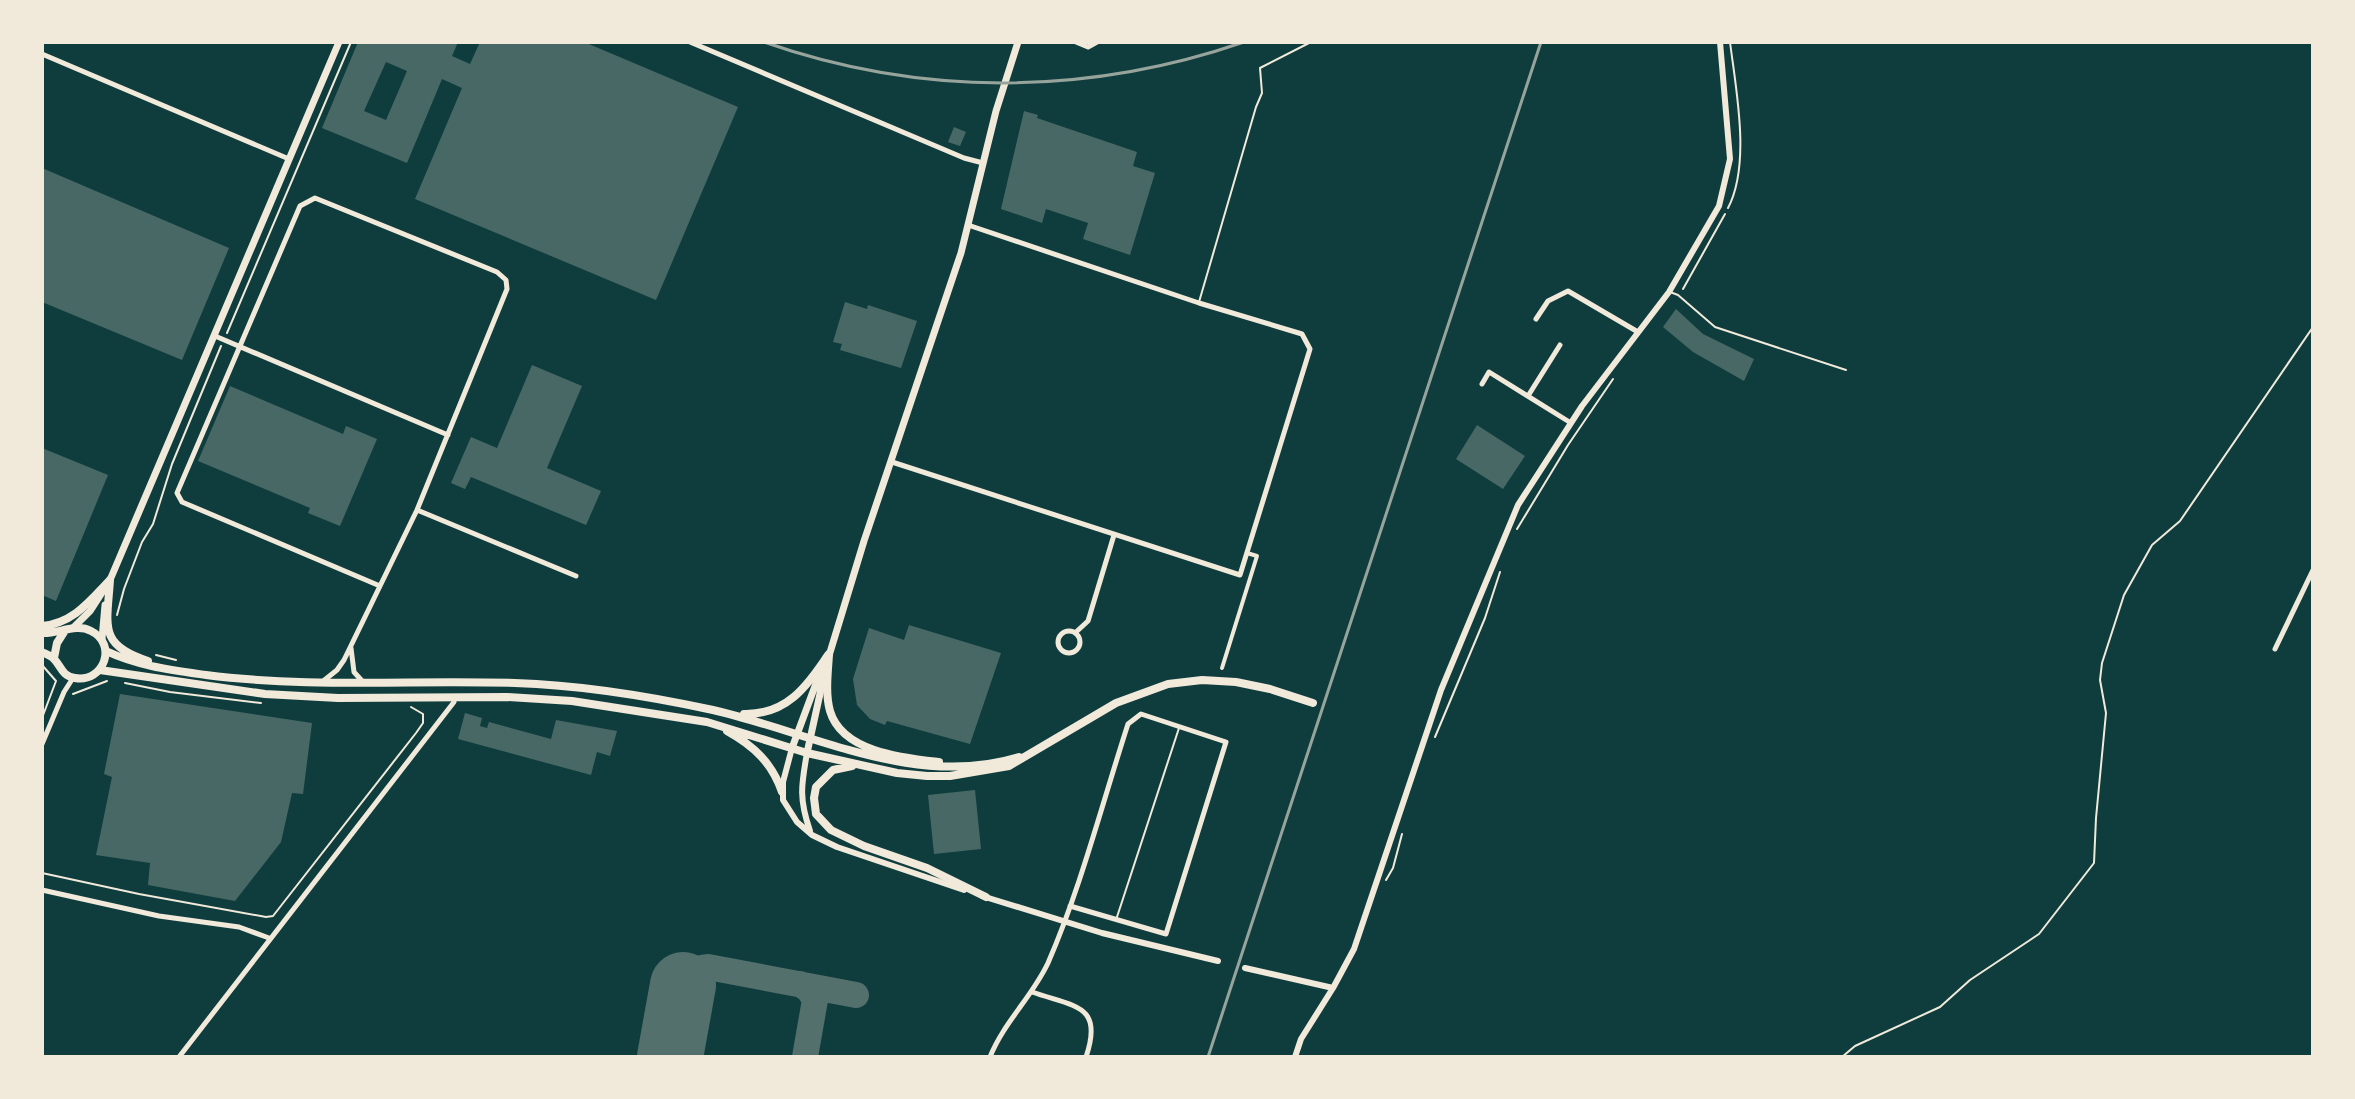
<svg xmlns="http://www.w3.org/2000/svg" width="2355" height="1099" font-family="Lato,sans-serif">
<rect width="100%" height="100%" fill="#0f3d3e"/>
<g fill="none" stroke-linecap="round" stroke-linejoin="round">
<path stroke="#53706d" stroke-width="26" d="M800,984L809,990L815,1000L805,1057
M683,985C687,972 695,968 708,967L856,995"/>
<path stroke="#53706d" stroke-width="66" d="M670,1057L683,985"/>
</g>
<path fill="#486865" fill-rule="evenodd" d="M358,42H458L452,56L470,64L480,42H584L738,107L656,300L415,199L462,88L442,79L407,163L322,128ZM386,62L407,71L386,120L364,111Z
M1024,111L1038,115L1037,118L1137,152L1133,166L1155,173L1130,255L1083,239L1088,223L1046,209L1042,223L1001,209Z
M954,127L966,132L960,146L948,142Z
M42,168L229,248L182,360L42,302Z
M845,302L867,309L868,305L917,321L901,368L840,350L842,344L833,342Z
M1676,309L1703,334L1754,359L1744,381L1693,352L1663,327Z
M532,365L582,386L547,468L601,491L586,525L471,477L465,489L451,483L471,437L497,448Z
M230,386L343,434L346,426L377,439L340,526L308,513L310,508L198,461Z
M1477,425L1525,456L1503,489L1456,459Z
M42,448L108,475L56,601L42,595Z
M909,625L1001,653L970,744L887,721L885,725L870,719L857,705L853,679L869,628L904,640Z
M120,694L312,723L303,794L292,793L281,842L235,901L148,885L150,863L96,855L112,777L104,774Z
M465,713L482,718L480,726L487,728L489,722L551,739L556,720L617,731L610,756L597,752L591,775L458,739Z
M975,790L981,849L934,854L928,795Z"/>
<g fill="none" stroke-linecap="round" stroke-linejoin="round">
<path stroke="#f1e9da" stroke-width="2" d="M1728,208C1751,164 1736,90 1730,42
M1683,289L1725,214
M227,333L351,42
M1517,529L1568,445L1613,379
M117,615L124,589L142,542L153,524L172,464L221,346
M156,655L176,660
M42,665L56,681L42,718
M125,683L170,692L261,703
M73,694L107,681
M1435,737L1485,618L1500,572
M42,873L139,894L266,917L273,916L416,733L423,723V714L411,707
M1386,880L1393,868L1402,834
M1842,1057L1855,1046L1940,1007L1970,980L2039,934L2094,863L2096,818L2106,713L2100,680L2102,663L2124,595L2152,545L2180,521L2313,327"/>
<path stroke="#f1e9da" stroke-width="2" d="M1670,292L1678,295L1715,327L1846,370
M1199,302L1256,107L1262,93L1260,68L1311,42
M1116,920L1179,728"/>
<path stroke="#f1e9da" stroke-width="4" d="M1222,668L1257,556L1247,553"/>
<path stroke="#f1e9da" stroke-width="5" d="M690,42L964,158L983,163
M1076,42L1088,47L1097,42
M42,54L289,159
M1536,319L1548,301L1568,291L1638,332
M215,336L448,435
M1482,384L1489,372L1571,423
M1528,396L1560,345
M892,462L1240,575L1310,349L1302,334L1199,303L968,225
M417,510L576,576
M1058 642a11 11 0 1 1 22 0a11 11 0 1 1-22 0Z
M1075,633L1088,621L1114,535
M351,648L354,672L363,682
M2275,649L2313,570
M322,682L337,670L344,660L417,510L507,289L506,280L497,272L315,198L300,206L177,493L182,502L380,586
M42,744L64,692L73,678
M42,890L159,916L239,927L269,938
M1032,992C1074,1007 1104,1004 1086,1057
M179,1057L454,702V697
M990,1057C1004,1022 1032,997 1048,963C1081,887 1102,804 1128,724L1141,714L1226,742L1166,934L1070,906"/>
<path stroke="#f1e9da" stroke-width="6" d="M792,748L783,782V800L797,822L812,835L837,847L964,890
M807,753C801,786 799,799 810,831
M982,896L1102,933L1218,961
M1245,968L1333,988
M1295,1057L1301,1039L1333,988L1354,949L1441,690L1518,505L1582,406L1669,292L1719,206L1730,159L1720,42"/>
<path stroke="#f1e9da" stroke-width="7" d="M73,628L90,611L110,580L339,42
M102,639L105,605
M828,659L864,541L961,253L996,111L1018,42
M792,748L821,670
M807,753L825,671"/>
<path stroke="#f1e9da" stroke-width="8" d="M110,580C107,626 98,645 148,661
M42,626C73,623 89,602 109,581
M42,633C58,634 76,623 91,631C118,644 104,683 75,678C61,676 61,665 53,658C50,655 46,654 42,652
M106,651C138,666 171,670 206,675C308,688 412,680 515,683C581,685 648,696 713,710C813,733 915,789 1019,757
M829,654C828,672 825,693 830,711C842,752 903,758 939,762
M54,658L57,643L64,632
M100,670L265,694L338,698L507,697L572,701L707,722L807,753L897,773L927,776H950L1009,766L1116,703L1168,684L1202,680L1236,682L1270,689L1313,703
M744,714C786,715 807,687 828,655
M727,731C754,746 772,763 782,792
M852,766L833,770L816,787L814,798L816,814L831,830L864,846L927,868L986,897"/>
<path stroke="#97a49c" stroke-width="3" d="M764,42C921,97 1087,96 1244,42
M1208,1057L1541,42"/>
</g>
<rect width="2355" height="1099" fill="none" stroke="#f1e9da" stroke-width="88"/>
</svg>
